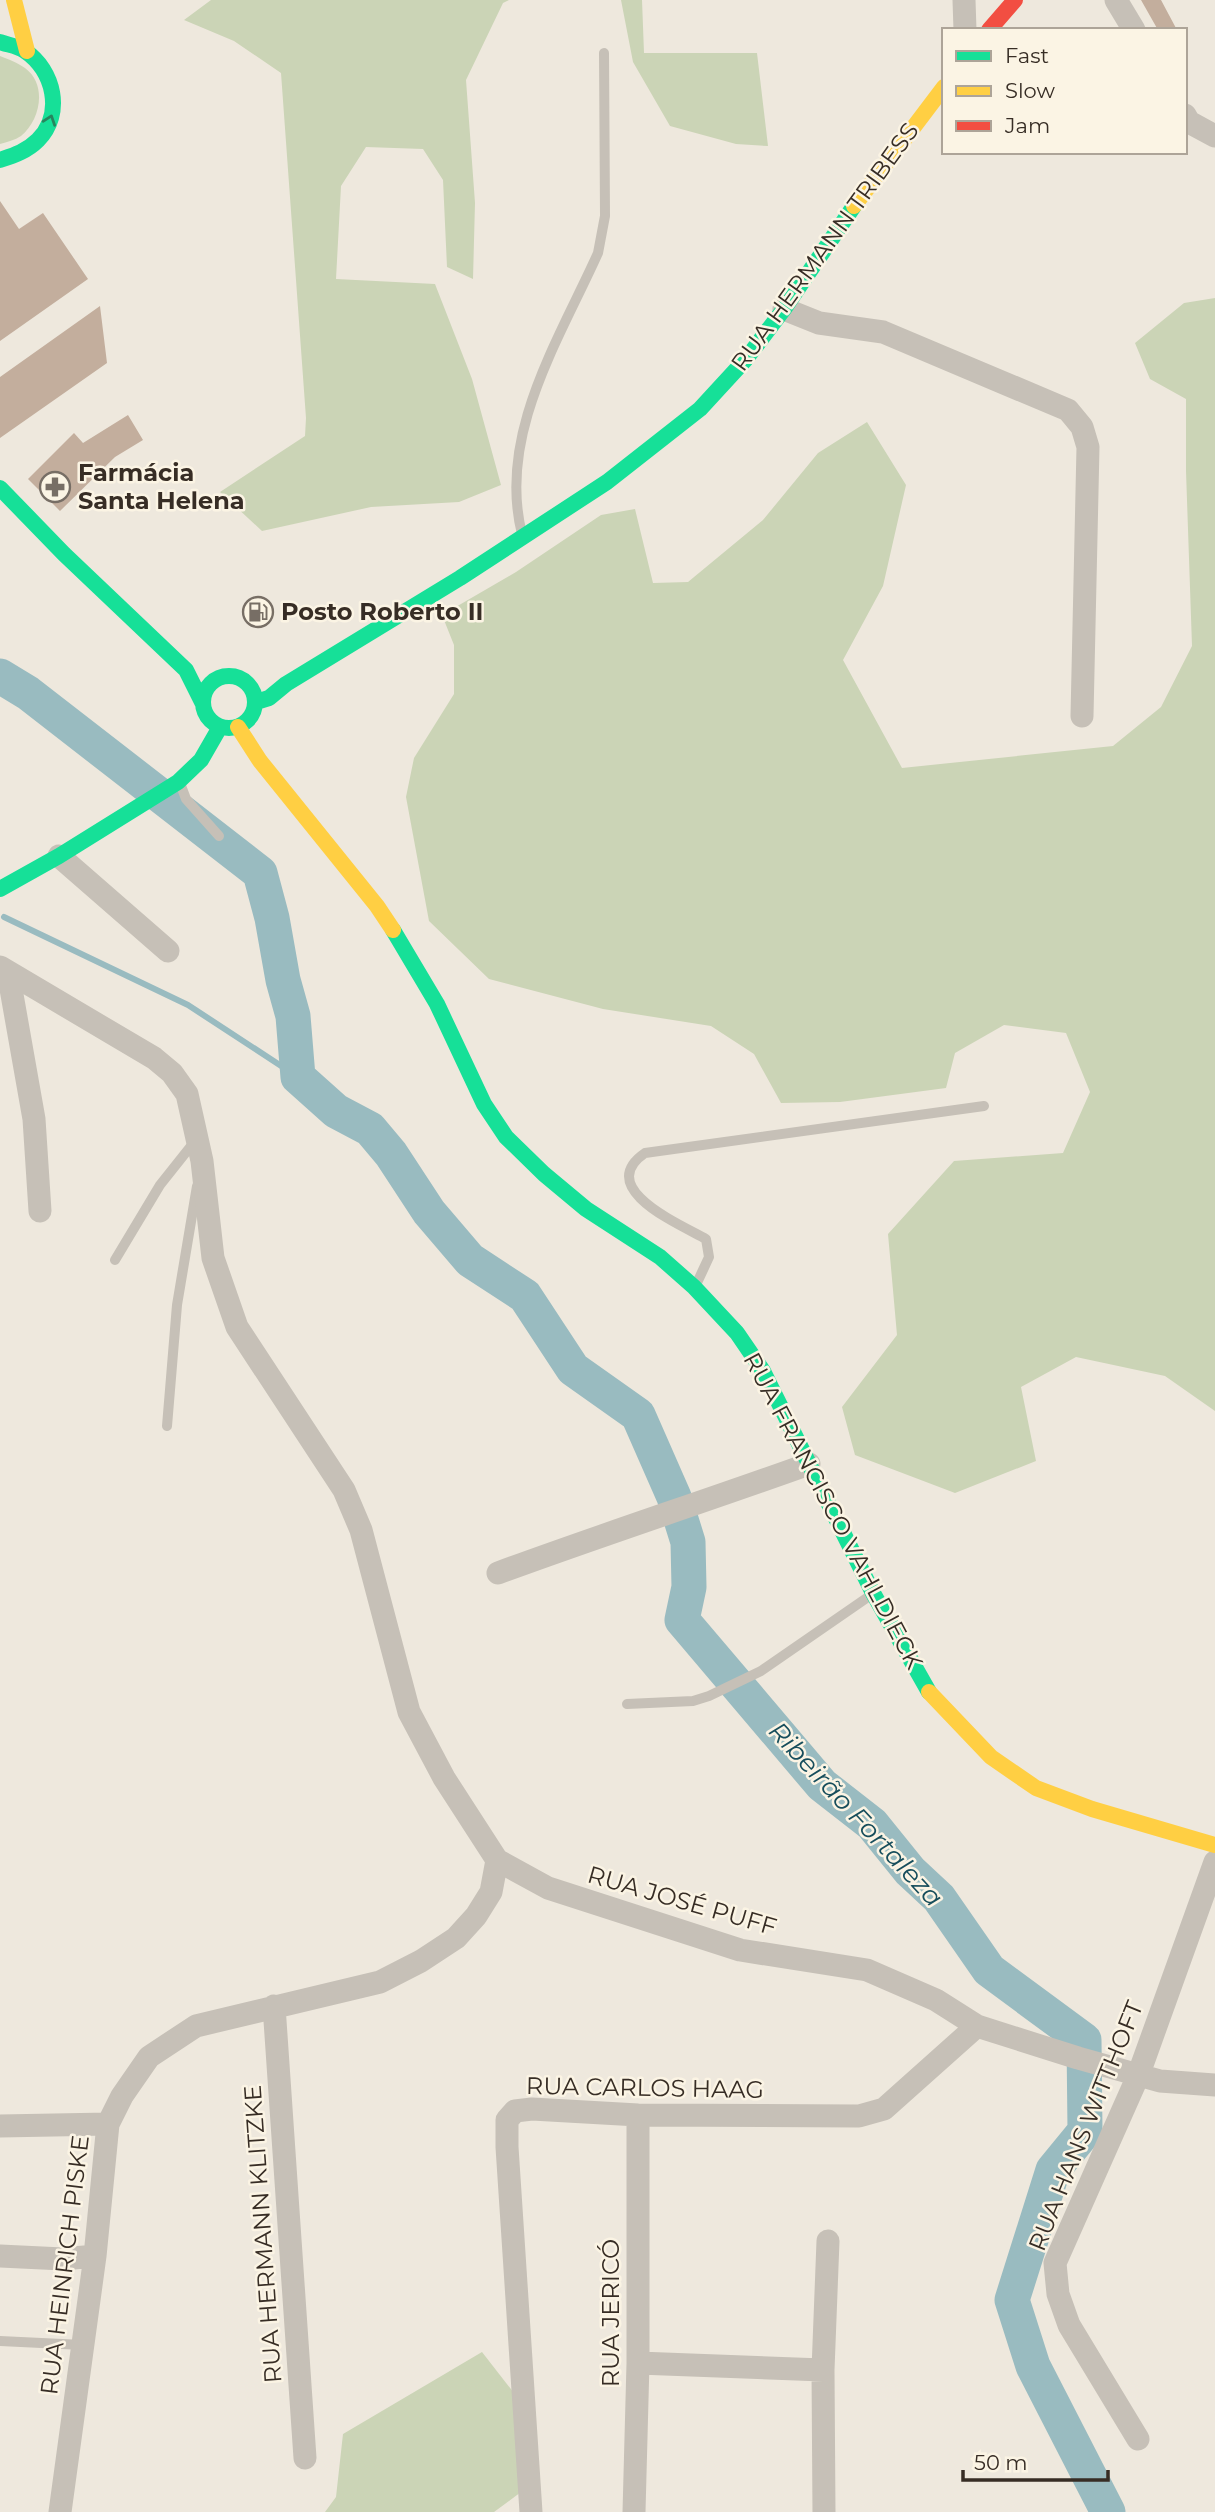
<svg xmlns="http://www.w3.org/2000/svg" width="1215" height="2512" font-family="Montserrat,sans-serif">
<rect width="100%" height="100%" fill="#eee8dd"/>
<path fill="#cbd4b6" d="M211,0H509L503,3L466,80L475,203L473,279L447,267L443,180L423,149L366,147L341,186L336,279L435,284L472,379L501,485L459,502L371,507L262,531L220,492L305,436L306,418L281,73L234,41L184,20Z
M621,0H642L644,53H757L768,146L736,144L670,126L633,62Z
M0,56C8,59 18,63 25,68C48,85 40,121 21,136C15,140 7,142 0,144Z
M1215,298V1411L1165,1376L1076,1357L1021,1387L1036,1461L955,1493L855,1455L842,1407L897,1335L888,1234L954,1161L1063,1153L1090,1092L1066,1033L1004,1025L955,1053L946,1088L840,1102L781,1103L754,1054L711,1026L603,1009L489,979L429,921L406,797L414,758L454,694V645L442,615L516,572L601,515L635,509L653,583L688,582L763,520L818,453L867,422L906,485L883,586L843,660L902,768L1113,746L1161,707L1192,646L1186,471V399L1150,379L1135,343L1184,303Z
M482,2352L521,2402V2492L494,2512H325L336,2497L343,2434Z"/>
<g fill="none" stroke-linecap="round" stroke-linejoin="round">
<path stroke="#99bbc0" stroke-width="6" d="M4,917L188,1005L298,1077"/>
<path stroke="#99bbc0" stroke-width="35" d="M0,676L28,693L260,873L272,918L283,980L293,1016L298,1077L336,1111L370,1129L391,1154L429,1212L470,1260L525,1296L573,1369L638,1415L674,1497L688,1542L689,1587L682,1620L822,1785L872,1824L910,1871L939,1898L989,1970L1084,2040L1085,2131L1053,2170L1012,2300L1033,2366L1108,2512"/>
</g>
<path fill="#c3ae9d" d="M1141,0H1161L1177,30H1158Z
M0,201L19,229L43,213L88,279L0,341Z
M100,306L107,363L0,438V377Z
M128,415L143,440L115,457L60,511L28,479L74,433L83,443Z"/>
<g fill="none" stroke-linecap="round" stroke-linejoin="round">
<path stroke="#c6c0b7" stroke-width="10" d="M522,534C497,435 559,340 598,253L605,216L604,53
M180,783L186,799L219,836
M115,1260L160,1185L195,1141
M696,1285L709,1257L706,1239C679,1224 594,1188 645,1153L984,1106
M167,1426L177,1305L197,1186
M627,1704L693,1701L709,1696L761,1671L871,1595
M0,2341L83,2345"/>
<path stroke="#c6c0b7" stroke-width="23" d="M964,0L965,30
M1116,0L1134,30
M1185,115L1189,122L1215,136
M784,309L819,323L883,332L1068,410L1082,427L1088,447L1082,716
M59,856L168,951
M0,967L154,1058L172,1073L187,1094L202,1161L213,1258L237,1327L344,1490L361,1530L409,1712L444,1778L497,1860L491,1892L476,1916L456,1938L421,1961L380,1982L196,2026L149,2057L122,2096L108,2124L95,2256L60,2512
M8,972L34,1119L40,1211
M498,1573C601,1535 706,1501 809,1464
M497,1860L548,1888L740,1950L867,1970L936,2000L977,2026L1078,2058L1160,2081L1215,2085
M274,2006L305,2458
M0,2126L108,2124
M0,2256L63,2259L95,2256
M638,2363L823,2370
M1138,2439L1069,2325L1058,2294L1055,2263L1138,2076L1215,1862
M531,2512L507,2147V2120L515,2111L532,2109L638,2115L859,2116L884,2109L977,2026
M634,2512L638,2363V2115
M824,2512L823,2370L828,2241"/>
<path stroke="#16e098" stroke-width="16" d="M0,42C8,45 18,46 25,51C54,70 64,114 38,140C27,151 15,155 0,160
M0,488L64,554L186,670L203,704
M203 702a26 26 0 1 1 52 0a26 26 0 1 1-52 0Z
M256,702L269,698L286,684L460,578L607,482L700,409L746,359L784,309L854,206
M0,889L59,856L178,782L201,760L220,727
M393,930L437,1004L484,1104L506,1137L544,1174L586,1209L660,1257L694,1287L737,1333L763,1371L873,1593L929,1692"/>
<path stroke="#ffcf43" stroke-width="16" d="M14,0L27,51
M854,206L944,87
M238,727L260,761L377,906L393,930
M929,1692L991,1757L1036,1788L1092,1809L1215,1845"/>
<path stroke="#f24e42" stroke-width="16" d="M989,30L1015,0"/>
</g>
<defs><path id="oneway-chevron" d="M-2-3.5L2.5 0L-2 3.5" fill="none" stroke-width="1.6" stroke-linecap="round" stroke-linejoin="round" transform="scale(1.75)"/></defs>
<use stroke="#26865e" href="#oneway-chevron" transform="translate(50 120) rotate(-71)"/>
<defs>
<g id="pharmacy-ring" transform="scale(1.575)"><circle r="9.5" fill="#fbf4e4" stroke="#776e65" stroke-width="1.5"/><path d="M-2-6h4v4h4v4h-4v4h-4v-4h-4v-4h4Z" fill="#776e65"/></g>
<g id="fuel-ring" transform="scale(1.575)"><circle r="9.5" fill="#fbf4e4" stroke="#776e65" stroke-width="1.5"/><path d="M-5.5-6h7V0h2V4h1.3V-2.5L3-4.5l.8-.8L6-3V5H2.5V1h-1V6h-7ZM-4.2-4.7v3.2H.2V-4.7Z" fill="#776e65"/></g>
</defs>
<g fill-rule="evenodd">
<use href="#pharmacy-ring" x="55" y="487"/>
<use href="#fuel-ring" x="258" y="612"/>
</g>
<g text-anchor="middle" stroke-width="5" stroke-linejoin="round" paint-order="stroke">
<g font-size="24" fill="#372d25" stroke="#fbf4e4">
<text transform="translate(825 247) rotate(-54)" y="8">RUA HERMANN TRIBESS</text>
<text transform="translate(833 1511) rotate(62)" y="8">RUA FRANCISCO VAHLDIECK</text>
<text transform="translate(682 1901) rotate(16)" y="8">RUA JOSÉ PUFF</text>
<text transform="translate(645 2088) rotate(1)" y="8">RUA CARLOS HAAG</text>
<text transform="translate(1086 2126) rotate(-68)" y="8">RUA HANS WITTHOFT</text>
<text transform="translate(263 2234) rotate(-94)" y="8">RUA HERMANN KLITZKE</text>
<text transform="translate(65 2265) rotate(-83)" y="8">RUA HEINRICH PISKE</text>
<text transform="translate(611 2313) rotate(-90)" y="8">RUA JERICÓ</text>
</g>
<g font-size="24" font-weight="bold" fill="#372d25" stroke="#fbf4e4" text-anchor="start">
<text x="78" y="481">Farmácia<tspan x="78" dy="28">Santa Helena</tspan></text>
<text x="281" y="620">Posto Roberto II</text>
</g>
<g font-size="26" font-style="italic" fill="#174e5c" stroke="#fbf4e4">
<text transform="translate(856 1814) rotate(47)" y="9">Ribeirão Fortaleza</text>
</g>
</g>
<rect x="942" y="28" width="245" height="126" fill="#fbf4e4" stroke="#ada498" stroke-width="2"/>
<rect x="956" y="51" width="35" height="10" fill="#16e098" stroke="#ada498" stroke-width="2"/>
<text x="1005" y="63" font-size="21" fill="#372d25">Fast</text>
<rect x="956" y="86" width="35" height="10" fill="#ffcf43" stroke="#ada498" stroke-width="2"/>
<text x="1005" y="98" font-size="21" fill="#372d25">Slow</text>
<rect x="956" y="121" width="35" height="10" fill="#f24e42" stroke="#ada498" stroke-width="2"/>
<text x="1005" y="133" font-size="21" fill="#372d25">Jam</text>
<path d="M963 2470v10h145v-10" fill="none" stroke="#372d25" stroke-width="3.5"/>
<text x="974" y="2470" font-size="21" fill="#372d25" stroke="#fbf4e4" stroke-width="5" paint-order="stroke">50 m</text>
</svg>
